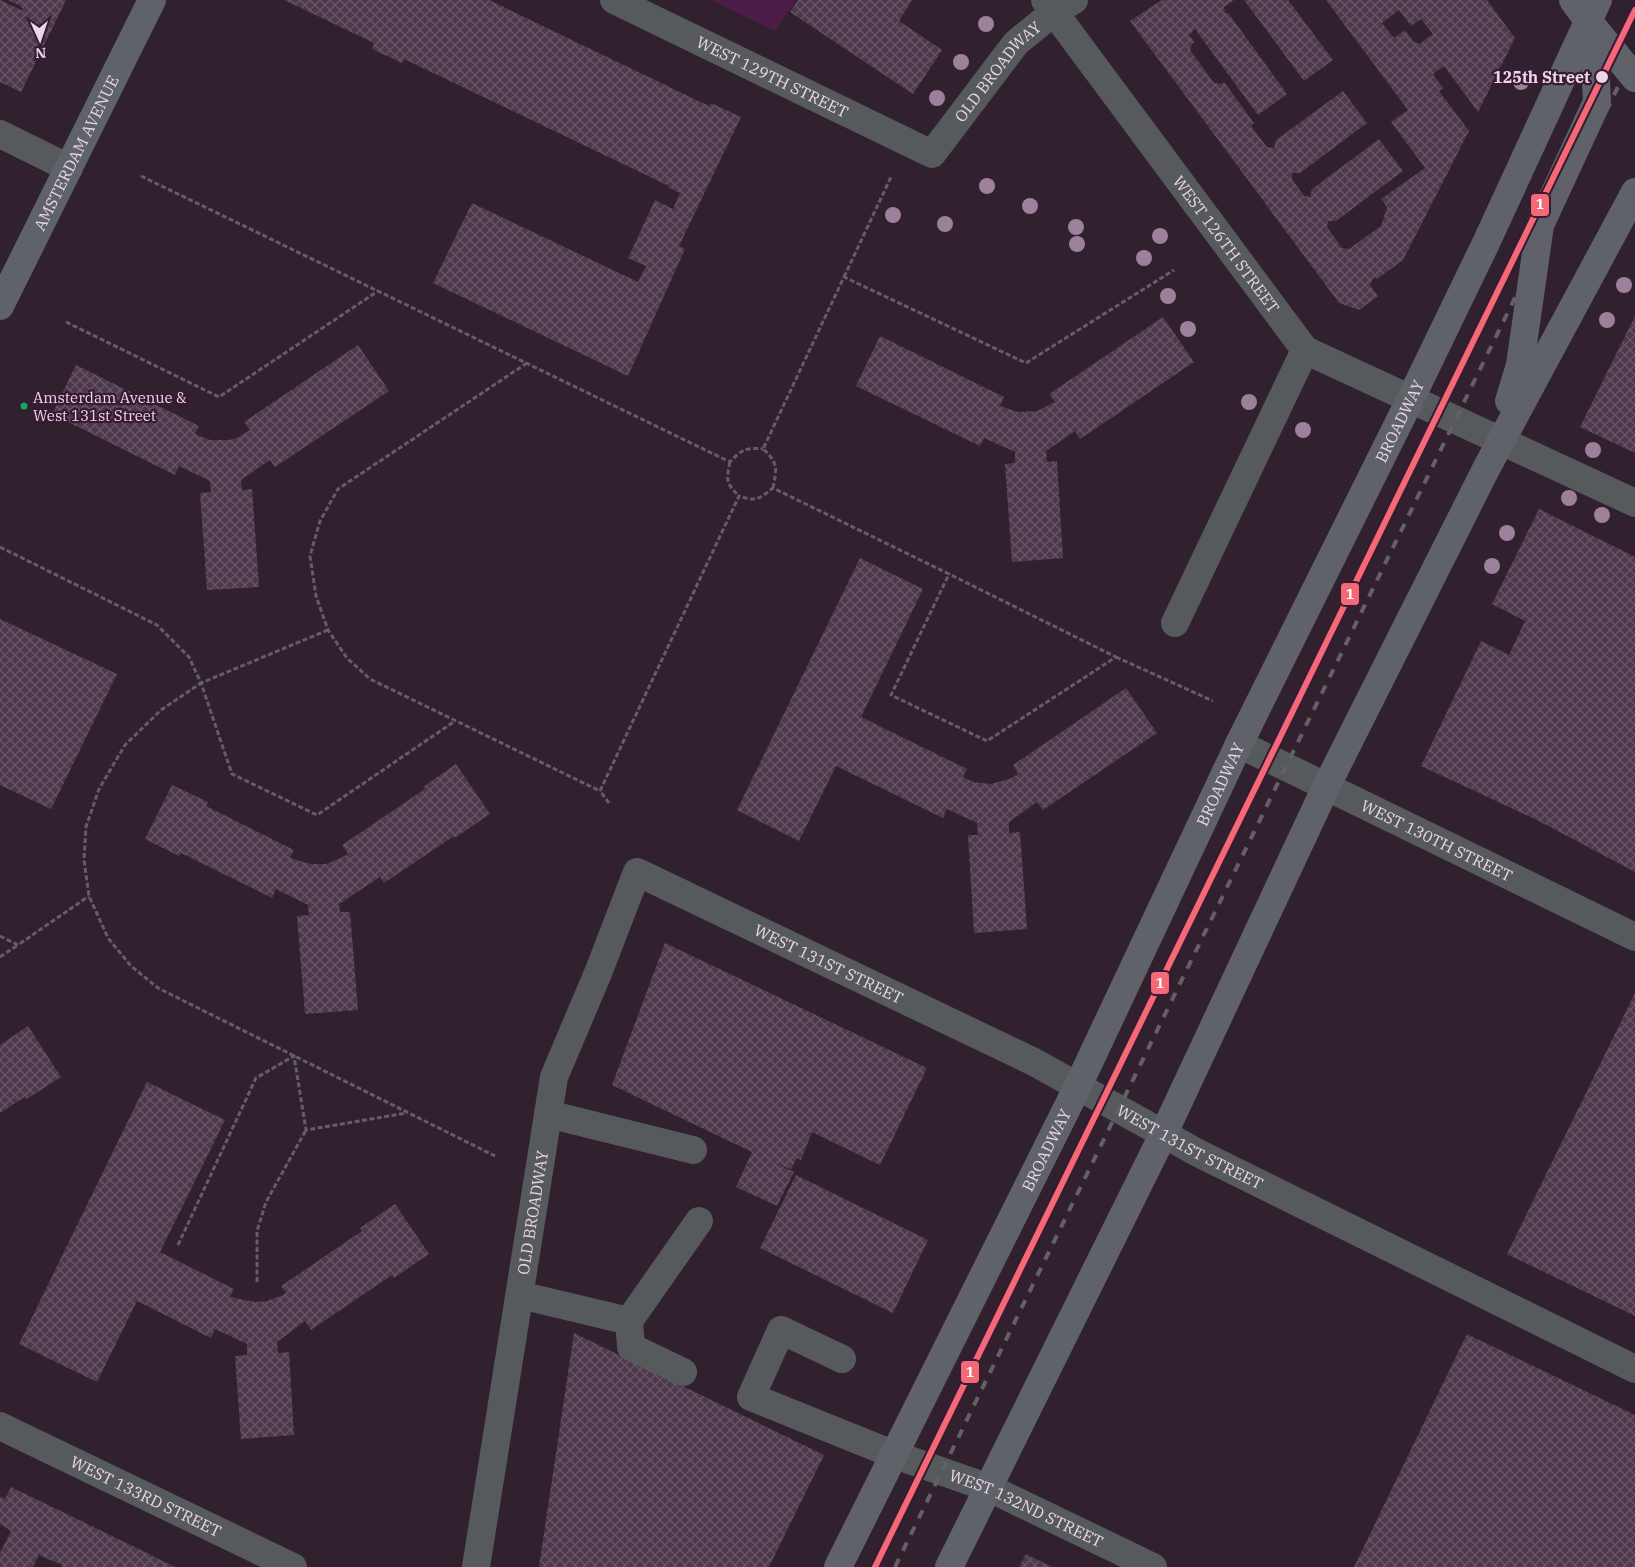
<svg xmlns="http://www.w3.org/2000/svg" width="1635" height="1567" font-family="'IBM Plex Serif',serif">
<defs>
<pattern id="building-cross-hatch" width="8" height="8" patternUnits="userSpaceOnUse" patternTransform="scale(1.25)"><rect width="8" height="8" fill="#4e394c"/><path d="M0 0l8 8M0 8l8-8" fill="none" stroke="#685566"/></pattern>
</defs>
<rect width="100%" height="100%" fill="#31212f"/>
<path fill="#4d1d47" d="M711,0H796L775,31Z"/>
<path fill="url(#building-cross-hatch)" fill-rule="evenodd" d="M0,0L23,11L21,6L8,0H66L21,92L0,82Z
M284,0H489L709,106L711,103L741,117L679,246L685,249L628,376L433,283L472,203L638,282L646,266L628,258L655,200L673,209L680,193L668,187L669,186L404,59L402,63L372,49L374,43Z
M798,0H912L899,21L942,50L913,94L790,12Z
M1162,0H1234L1224,7L1225,13L1229,14L1287,94L1258,115L1195,29L1189,35L1195,42L1192,44L1190,50L1214,83L1222,84L1224,82L1254,123L1251,126L1267,147L1274,148L1276,140L1343,91L1367,123L1300,173H1292V179L1304,196L1310,197L1312,189L1379,139L1403,171L1336,221H1328L1327,227L1342,248L1349,249L1381,226L1387,207L1381,199L1425,168L1391,122L1408,110L1326,0H1487L1515,38L1478,112L1444,66L1433,74L1443,88L1439,91L1469,131L1403,260L1377,279L1376,277L1372,280L1370,285L1378,296L1359,310L1339,303L1130,21ZM1399,10L1411,26L1421,19L1433,34L1419,44L1413,41L1405,30L1394,38L1382,23Z
M1244,0H1288L1333,60L1304,81Z
M1635,316V453L1580,427Z
M1163,317L1194,362L1080,439L1075,431L1046,451L1047,462L1057,461L1063,558L1012,562L1005,464L1015,463V452L984,438L980,446L856,386L880,336L1004,397L1000,406L1018,412L1037,411L1055,402L1049,394Z
M358,345L389,391L275,467L270,460L241,480L242,490L252,489L259,587L207,590L200,493L211,492L210,481L179,466L175,475L52,414L76,365L199,426L195,434L210,440H229L237,438L250,430L244,422Z
M1539,509L1635,557V872L1537,820L1421,766L1481,641L1509,655L1525,621L1492,604Z
M860,558L923,589L861,717L967,769L963,777L973,782L991,784L1012,778L1018,774L1013,765L1126,688L1157,733L1043,810L1037,802L1009,822V833L1020,832L1027,929L974,933L968,835H978L977,823L947,809L943,818L836,766L799,841L737,810Z
M0,619L117,674L51,809L0,785Z
M456,764L490,814L455,838L454,836L384,883L380,877L339,904L340,912H350L358,1010L305,1014L297,916L309,915L308,905L276,889L272,898L181,853L179,856L145,839L172,785L208,802L206,806L294,850L290,858L310,864H326L341,858L348,854L342,845L425,789L423,787Z
M665,943L927,1068L880,1165L812,1132L801,1160L797,1158L791,1169L773,1162L794,1172L777,1206L736,1187L752,1152L612,1085Z
M1635,993V1316L1507,1254Z
M28,1026L61,1077L27,1099L25,1097L0,1113V1045Z
M147,1082L225,1120L160,1252L234,1289L230,1297L255,1302L267,1301L283,1295L286,1293L281,1286L362,1231L360,1228L395,1204L429,1254L394,1278L392,1275L311,1330L305,1321L277,1342L278,1353L289,1352L294,1435L241,1439L235,1356L247,1355V1344L215,1329L211,1338L137,1301L97,1382L19,1344Z
M796,1175L928,1240L893,1313L760,1248Z
M574,1333L824,1455L769,1567H539Z
M1467,1334L1635,1415V1567H1354Z
M11,1487L147,1553L175,1567H61L62,1565L39,1555L33,1567H0V1553L11,1531L0,1524V1497L5,1499Z
M1026,1554L1052,1567H1019Z"/>
<g fill="none" stroke-linecap="round" stroke-linejoin="round">
<path stroke="#615f65" stroke-width="3" stroke-dasharray="5 2.5" stroke-linecap="butt" d="M141,176L730,462C741,450 746,447 763,449
M844,277L891,177
M66,322L219,397L378,291
M527,363L338,489L320,521L310,556L316,596L328,630L347,658L370,679L600,791
M730,462C726,480 726,483 739,496
M773,488C777,469 778,462 763,449L844,277L1026,363L1174,270
M0,547L157,625L189,657L201,683L161,710L125,745L99,789L86,827L84,860L89,896L108,938L131,966L158,988L495,1156
M328,630L201,683L232,774L317,815L455,721
M1116,657L1213,701
M609,803L600,791L739,496C756,502 759,499 773,488L949,574L891,695L987,741L1116,657L949,574
M0,936L18,945L89,896
M0,957L18,945
M178,1245L256,1078L294,1056L306,1130L407,1113
M257,1282V1231L266,1202L306,1130"/>
<g stroke="#565a5d" stroke-width="28">
<path id="s1" d="M614,0L932,154L1016,43L1054,12L1074,0"/>
<path id="s2" d="M1045,0L1305,350L1635,503"/>
<path d="M0,134L69,168"/>
<path d="M1175,623L1305,350"/>
<path id="s3" d="M1239,744L1635,937"/>
<path d="M548,1114L693,1150"/>
<path d="M520,1295L629,1321L699,1221"/>
<path d="M629,1321L631,1347L683,1372"/>
<path id="s4" d="M842,1359L781,1330L751,1397L895,1455L989,1488L1153,1567"/>
<path id="s5" d="M0,1426L293,1567"/>
<path id="s6" d="M476,1567L554,1077L598,973L637,872L1034,1062L1198,1153L1635,1369"/>
</g>
<g stroke="#5f6268" stroke-width="28">
<path d="M1573,0L1589,22L1635,78"/>
<path id="s7" d="M0,306L152,0"/>
<path d="M1509,401L1520,365L1540,225L1597,102L1595,59L1589,22"/>
<path id="s8" d="M838,1567L1077,1088L1239,744L1411,398L1486,243L1598,0"/>
<path d="M949,1567L1163,1135L1326,787L1486,469L1635,192"/>
</g>
<path stroke="#636066" stroke-width="4" stroke-dasharray="9 9" stroke-linecap="butt" d="M895,1567L1635,52"/>
<g stroke="#381a34" stroke-width="10">
<path id="metro-1" d="M875,1567L1635,10"/>
</g>
<use href="#metro-1" stroke="#f56875" stroke-width="6"/>
</g>
<g fill="#9d8099">
<circle cx="986" cy="24" r="8"/>
<circle cx="961" cy="62" r="8"/>
<circle cx="1521" cy="82" r="8"/>
<circle cx="937" cy="98" r="8"/>
<circle cx="987" cy="186" r="8"/>
<circle cx="1030" cy="206" r="8"/>
<circle cx="893" cy="215" r="8"/>
<circle cx="945" cy="224" r="8"/>
<circle cx="1076" cy="227" r="8"/>
<circle cx="1160" cy="236" r="8"/>
<circle cx="1077" cy="244" r="8"/>
<circle cx="1144" cy="258" r="8"/>
<circle cx="1624" cy="285" r="8"/>
<circle cx="1168" cy="296" r="8"/>
<circle cx="1607" cy="320" r="8"/>
<circle cx="1188" cy="329" r="8"/>
<circle cx="1249" cy="402" r="8"/>
<circle cx="1303" cy="430" r="8"/>
<circle cx="1593" cy="450" r="8"/>
<circle cx="1569" cy="498" r="8"/>
<circle cx="1602" cy="515" r="8"/>
<circle cx="1507" cy="533" r="8"/>
<circle cx="1492" cy="566" r="8"/>
</g>
<circle fill="#ead6e6" stroke="#381a34" stroke-width="2" cx="1602" cy="77" r="7"/>
<circle fill="#0daf5c" stroke="#381a34" stroke-width="2" cx="24" cy="406" r="4.5"/>
<g text-anchor="middle" stroke-width="4.5" stroke-linejoin="round" paint-order="stroke">
<g font-size="15" fill="#ead6e6" stroke="#381a34" text-anchor="start">
<text x="33" y="403">Amsterdam Avenue &amp;<tspan x="33" dy="18">West 131st Street</tspan></text>
</g>
<g font-size="16" fill="#ead6e6" stroke="#381a34">
<text dy="6" stroke="none"><textPath href="#s1" startOffset="459">OLD BROADWAY</textPath></text>
<text dy="6" stroke="none"><textPath href="#s1" startOffset="176">WEST 129TH STREET</textPath></text>
<text dy="6" stroke="none"><textPath href="#s7" startOffset="171">AMSTERDAM AVENUE</textPath></text>
<text dy="6" stroke="none"><textPath href="#s2" startOffset="304">WEST 126TH STREET</textPath></text>
<text dy="6" stroke="none"><textPath href="#s8" startOffset="1276">BROADWAY</textPath></text>
<text dy="6" stroke="none"><textPath href="#s8" startOffset="871">BROADWAY</textPath></text>
<text dy="6" stroke="none"><textPath href="#s3" startOffset="220">WEST 130TH STREET</textPath></text>
<text dy="6" stroke="none"><textPath href="#s6" startOffset="930">WEST 131ST STREET</textPath></text>
<text dy="6" stroke="none"><textPath href="#s6" startOffset="1335">WEST 131ST STREET</textPath></text>
<text dy="6" stroke="none"><textPath href="#s8" startOffset="466">BROADWAY</textPath></text>
<text dy="6" stroke="none"><textPath href="#s6" startOffset="359">OLD BROADWAY</textPath></text>
<text dy="6" stroke="none"><textPath href="#s5" startOffset="162">WEST 133RD STREET</textPath></text>
<text dy="6" stroke="none"><textPath href="#s4" startOffset="438">WEST 132ND STREET</textPath></text>
</g>
<g font-size="16" font-weight="bold" fill="#ead6e6" stroke="#381a34" text-anchor="end">
<text x="1590" y="83">125th Street</text>
</g>
</g>
<g stroke="#381a34" stroke-width="2">
<rect x="1530" y="193" width="20" height="24" rx="5" fill="#f56875"/>
<rect x="1340" y="582" width="20" height="24" rx="5" fill="#f56875"/>
<rect x="1150" y="971" width="20" height="24" rx="5" fill="#f56875"/>
<rect x="960" y="1360" width="20" height="24" rx="5" fill="#f56875"/>
</g>
<g font-size="14" text-anchor="middle" font-weight="bold" fill="#fff">
<text x="1540" y="209">1</text>
<text x="1350" y="599">1</text>
<text x="1160" y="988">1</text>
<text x="970" y="1377">1</text>
</g>
<g transform="translate(40 40) rotate(177)" stroke="#381a34" stroke-width="4" paint-order="stroke">
<path d="M0-4L9 19L0 12L-9 19Z" fill="#ead6e6"/>
<text y="-8" font-size="14" font-weight="bold" text-anchor="middle" fill="#ead6e6">N</text>
</g>
</svg>
